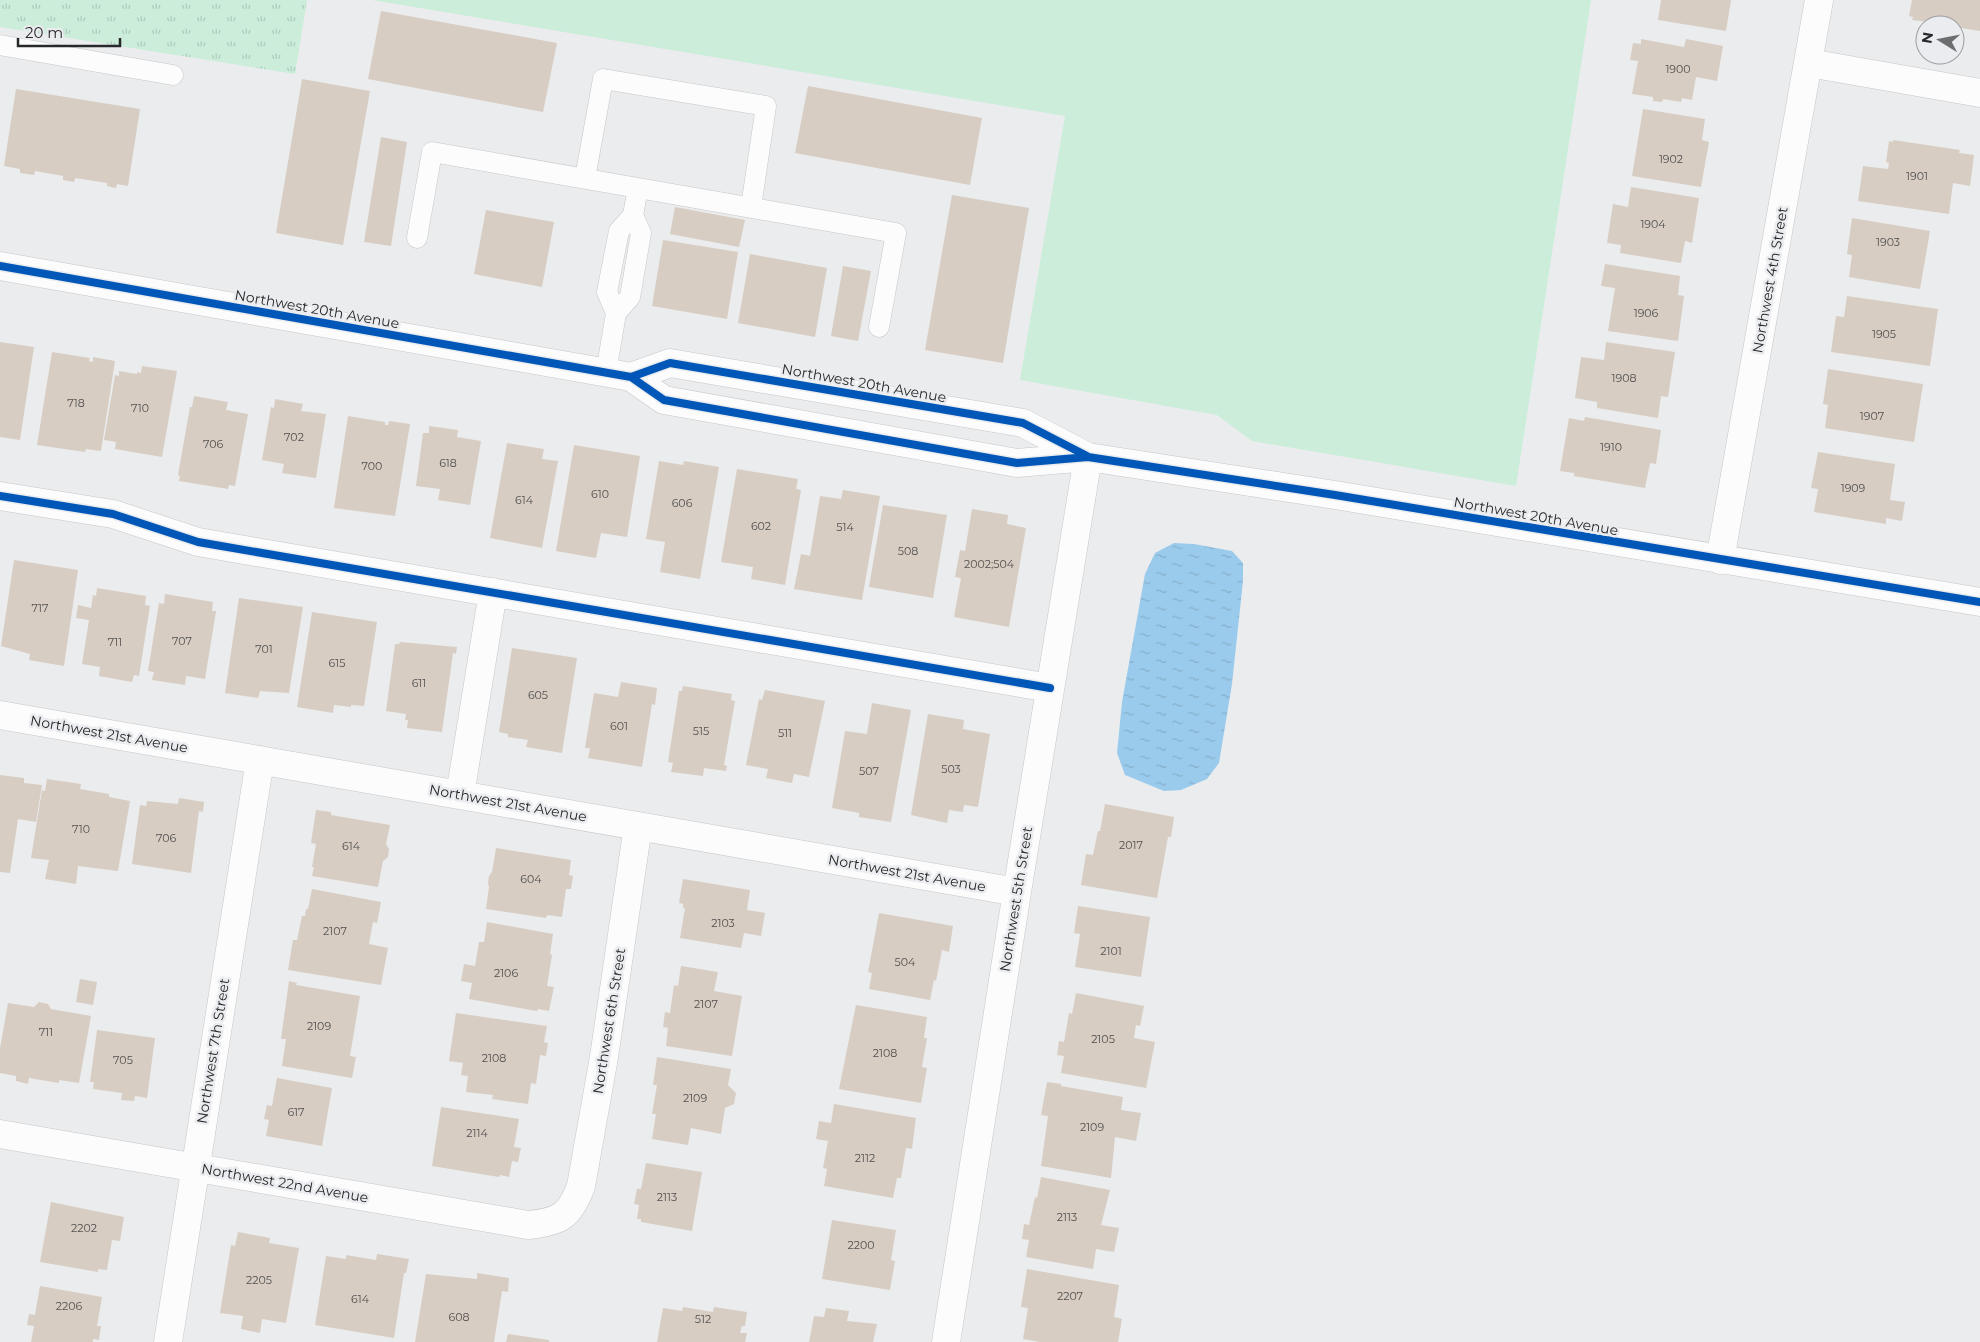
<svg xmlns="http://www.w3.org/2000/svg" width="1980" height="1342" font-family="Montserrat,sans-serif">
<defs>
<pattern id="park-tufts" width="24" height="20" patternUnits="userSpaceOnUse" patternTransform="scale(1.25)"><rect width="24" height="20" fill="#cbedda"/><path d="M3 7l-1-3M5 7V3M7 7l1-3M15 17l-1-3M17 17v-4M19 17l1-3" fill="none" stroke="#aecbbb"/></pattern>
<pattern id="water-ripples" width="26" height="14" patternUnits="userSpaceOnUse" patternTransform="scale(1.25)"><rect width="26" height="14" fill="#9acbec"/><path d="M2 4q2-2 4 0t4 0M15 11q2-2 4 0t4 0" fill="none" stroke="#85aeca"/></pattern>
</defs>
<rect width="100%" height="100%" fill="#ebecee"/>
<path fill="#cbedda" d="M372,0H1591L1516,486L1252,441L1217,415L1020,380L1065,116Z"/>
<path fill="url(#park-tufts)" d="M0,0H307L295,74L0,27Z"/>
<path fill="url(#water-ripples)" d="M1174,543L1194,544L1232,551L1243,563V581L1232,684L1219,763L1207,779L1181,790L1164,791L1125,775L1117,753L1122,702L1145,574L1155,553Z"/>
<path fill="#d7cdc3" d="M1661,0H1731L1726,31L1658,20Z
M1912,0H1980V31L1955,27V25L1912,20L1913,17L1909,16Z
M381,11L557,43L543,112L368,79Z
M1641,39L1684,47L1686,39L1723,46L1717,81L1696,77L1692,100L1682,98L1681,102L1663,99L1662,102L1653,101V97L1632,94L1638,61L1630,60L1633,43L1641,44Z
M302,79L370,91L343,245L276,233Z
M808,86L982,118L970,185L795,153Z
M16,89L140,109L128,186L117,184L116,188L107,186V183L75,178L74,182L63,180V176L35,171L34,175L20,173V169L4,166Z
M1643,109L1705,119L1702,140L1709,142L1701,187L1632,176Z
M381,137L407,142L391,246L364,242Z
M1893,140L1960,150L1959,153L1974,155L1970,186L1953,183L1949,214L1858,201L1863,166L1888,169L1889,163L1886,162L1889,141L1893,142Z
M1631,187L1699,198L1692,243L1685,241L1681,263L1620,253L1621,245L1607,243L1613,204L1628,207Z
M952,195L1029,208L1003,363L925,350Z
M675,207L745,220L739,247L670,234Z
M486,210L554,222L542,287L474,274Z
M1852,218L1930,231L1920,289L1849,277L1852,255L1847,254Z
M663,240L738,252L727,319L652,306Z
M750,254L827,268L815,337L738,323Z
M1605,264L1680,276L1678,295L1684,296L1678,341L1608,331L1615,288L1601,286Z
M843,266L871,271L858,341L831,336Z
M1847,296L1938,309L1930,366L1831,352L1836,316L1844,317Z
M0,342L34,347L20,440L0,437Z
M1606,342L1675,352L1668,397L1661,396L1658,418L1597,408V402L1575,398L1581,357L1604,360Z
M52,352L90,358L89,361L93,362V357L115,361L101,451L86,449L85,452L37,445Z
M142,366L177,371L162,457L115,449L116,442L104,440L115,375L119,376V371L137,374V372L141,373Z
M1828,369L1923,384L1914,442L1825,428L1828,405L1823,404Z
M194,396L228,402L226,410L248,414L235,486L229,485L228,489L179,481L180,476L178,475L190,407H192Z
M275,399L303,404L301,411L326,414L316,478L282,473L284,464L262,460L271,407L274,408Z
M348,416L385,422V425H388L389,421L410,424L395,516L334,508Z
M1585,417L1661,430L1656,464L1650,463L1645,488L1574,476V473L1560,471L1569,418L1584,421Z
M429,426L458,430L457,437L481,441L470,505L438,500L440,489L416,486L423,433H429Z
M507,443L544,449L542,459L558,461L542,548L490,538Z
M574,445L640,456L627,537L601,533L596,558L556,551Z
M1818,452L1895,464L1890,500L1905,502L1902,521L1886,518V524L1814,512L1818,489L1811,488Z
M659,461L683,465L684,461L719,467L700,579L660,572L665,542L646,539Z
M737,469L798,479L796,489L801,490L785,585L751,579L753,567L721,562Z
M843,490L880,496L862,600L794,589L801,554L810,556L820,496L841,499Z
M883,505L947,515L933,598L869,587Z
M972,509L1008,515L1007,524L1026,528L1009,627L954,617L961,578L955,577L960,550L965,551Z
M14,560L78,570L64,666L29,660L30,654L1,646Z
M97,588L146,596L145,605L150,606L139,676L134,675L132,682L99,676L100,667L82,664L89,620L76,618L78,605L91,608L93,595L96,596Z
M165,594L213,602L212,611H216L205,679L186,676L185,685L152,680L154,672L148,671L159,603L164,604Z
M239,598L303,607L289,693L260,691L258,698L225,693Z
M312,612L377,622L364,706L351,705V707L334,705L333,713L297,707Z
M400,642L457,647L456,654L453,653L442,732L407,728L408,720H405L406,714L386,711L395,644H399Z
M512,648L577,658L562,753L526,747L528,740L508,737V734L499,732Z
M621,682L657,688L655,705L652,704L642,767L588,758L590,748H585L594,693L618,697Z
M683,686L732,694L731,700L735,701L724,765L727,766L726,771L704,768L703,776L671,772L673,763L668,762L679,691H682Z
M765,690L825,701L809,777L794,774L792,783L766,778L768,769L746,765L759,699L762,700Z
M872,703L911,710L891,822L859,817V813L832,808L845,731L867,734Z
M928,714L964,720L963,729L990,734L978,807L964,805L963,812L949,810L947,823L911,815Z
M0,775L24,778V783L42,785L36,822L18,819L10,873L0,872Z
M47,779L81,784L80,789L109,794V797L130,801L118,871L78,866L76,884L45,879L49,860L31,858L42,790L45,791Z
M179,798L204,802L203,812L199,811L191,873L132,864L140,805L146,806L147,801L178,804Z
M1105,804L1174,817L1171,837H1168L1157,898L1081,885L1086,854L1093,855L1098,831H1100Z
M316,810L331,812V815L390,825L386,844L389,849L388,857L383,861L378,887L312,876L314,867H312L316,844L311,843Z
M496,848L571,860L569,875L573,876L571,889H566L562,917L547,915L546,918L486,909L489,887L488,883L489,876L492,872Z
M683,879L750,890L747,910L765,913L761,936L744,933L741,948L680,938L685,908H683V904L679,903Z
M312,889L381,902L377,923L373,922L369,944L388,948L381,985L288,970L293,940H297L302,916H305L306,909H308Z
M1078,906L1150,917L1141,977L1075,967L1080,934L1074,933Z
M879,913L953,926L949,952L942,950L936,981L934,980L930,1000L869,989L872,973L868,972Z
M487,922L553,934L550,954L552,955L547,986L554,987L549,1011L538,1009L537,1011L469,999L472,983L461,981L464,964L475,966L479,942H484Z
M681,966L718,972L714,991L742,996L732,1056L666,1046L668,1028L663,1027L665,1012L670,1013L674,985L678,986Z
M80,979L97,982L93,1005L76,1002Z
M289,981L297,983L296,985L360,996L350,1056L356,1057L352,1078L282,1066L286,1039H281Z
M1076,993L1144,1006L1140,1026L1136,1025L1134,1038L1155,1042L1146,1088L1061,1073L1064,1056L1057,1055L1059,1041L1064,1042L1069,1013L1072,1014Z
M39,1002L48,1004L51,1009L91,1016L79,1083L59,1080V1083L29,1078L28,1084L16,1081V1076L0,1073V1048L8,1003L34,1007Z
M856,1005L927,1017L924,1038H927L922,1067L927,1068L921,1103L839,1089Z
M456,1013L547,1026L544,1042L548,1043L546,1056L540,1055L536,1084L531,1083L528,1104L492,1099L493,1095L466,1092L468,1076L461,1075L463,1063L449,1061Z
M97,1030L155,1038L147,1098L135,1096L134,1101L121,1100L122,1093L93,1089L94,1082H90Z
M657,1057L731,1069L728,1085L736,1093L734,1104L725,1108L721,1134L691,1128L688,1145L652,1139L656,1114H652L657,1085H653Z
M277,1078L332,1088L322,1146L266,1136L269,1120L264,1119L267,1105L272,1106Z
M1047,1082L1061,1084V1086L1123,1097L1121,1110L1141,1113L1136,1141L1115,1137L1111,1178L1041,1166L1048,1116L1041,1115Z
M834,1104L916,1118L912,1149L906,1148L901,1178H897L893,1198L824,1186L827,1169L823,1168L828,1141L816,1139L819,1121L831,1123Z
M441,1107L519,1119L514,1147L521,1148L518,1162L512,1161L509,1177L500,1175L499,1177L432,1166Z
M646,1163L702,1172L692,1231L641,1222V1219H637L639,1205L634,1204L637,1189H641Z
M1041,1177L1110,1190L1101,1225L1119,1228L1114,1252L1096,1249L1093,1269L1026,1257L1029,1240L1022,1239L1024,1224L1029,1225L1035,1197L1037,1198Z
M51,1202L124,1217L120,1241L112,1240L107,1270L98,1269V1272L40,1262Z
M832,1220L896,1230L891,1260L895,1261L890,1290L822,1279Z
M238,1232L270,1238L269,1243L299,1248L286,1323L262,1319L260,1333L241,1329L243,1316L220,1313L231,1245L235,1246Z
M377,1254L409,1259L406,1273H404L394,1338L315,1325L326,1256L346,1259V1255L376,1260Z
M1027,1269L1119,1285L1114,1317L1122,1319L1118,1342H1040L1023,1339L1028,1308L1021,1307Z
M477,1273L509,1278L508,1292L502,1291L494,1342H415L426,1274L477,1279Z
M40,1286L102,1297L97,1326H101L99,1340L93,1339V1342H31L34,1326L27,1325L29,1314L35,1315Z
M683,1307L713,1312L714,1307L747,1312L745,1326H742L740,1333H747L745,1342H657L663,1308L682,1311Z
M826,1308L849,1311L847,1321L877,1324L873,1342H809L814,1316L824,1317Z
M508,1334L549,1340V1342H506Z"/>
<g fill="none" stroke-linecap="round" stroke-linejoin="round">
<g stroke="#c6c7c8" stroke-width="21">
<path id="service" d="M0,45L173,75
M585,178L603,79L766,106L751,207
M633,215L638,188L896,233L879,327
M417,238L432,152L638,188
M606,373L616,313L630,297L641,233L633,215L619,231L607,292L616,313"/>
</g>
<g stroke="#c6c7c8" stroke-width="29">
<path id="minor" d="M1809,63L1980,93
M0,496L113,514L198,542L1050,688
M1720,560L1819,0
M0,715L1017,892
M460,795L493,592
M0,1134L528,1225C560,1222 570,1216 581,1186L604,1057L638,826
M168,1342L260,760
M946,1342L1017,892L1088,457"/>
</g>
<g stroke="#c6c7c8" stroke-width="29">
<path id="tertiary" d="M0,266L631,377L664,400L1017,463L1088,457L1335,495L1980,602
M631,377L670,363L1023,423L1088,457"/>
</g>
<use href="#service" stroke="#fcfcfc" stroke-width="20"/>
<use href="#minor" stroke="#fcfcfc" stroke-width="28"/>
<use href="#tertiary" stroke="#fcfcfc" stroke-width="28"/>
<g stroke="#eaecef" stroke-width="11">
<path id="cycleway" d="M0,266L631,377L664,400L1017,463L1088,457L1335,495L1980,602
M631,377L670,363L1023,423L1087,456
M0,496L113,514L198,542L1050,688"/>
</g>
<use href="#cycleway" stroke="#0057b8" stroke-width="8"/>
</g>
<g text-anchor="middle" stroke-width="5" stroke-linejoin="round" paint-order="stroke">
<g font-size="11" fill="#535150">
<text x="1678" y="73">1900</text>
<text x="1671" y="163">1902</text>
<text x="1917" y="180">1901</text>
<text x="1653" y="228">1904</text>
<text x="1888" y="246">1903</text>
<text x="1646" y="317">1906</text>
<text x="1884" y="338">1905</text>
<text x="1624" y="382">1908</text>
<text x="76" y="407">718</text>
<text x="140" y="412">710</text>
<text x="1872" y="420">1907</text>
<text x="294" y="441">702</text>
<text x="213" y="448">706</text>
<text x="1611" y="451">1910</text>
<text x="448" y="467">618</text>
<text x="372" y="470">700</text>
<text x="1853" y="492">1909</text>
<text x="600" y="498">610</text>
<text x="524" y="504">614</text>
<text x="682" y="507">606</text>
<text x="761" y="530">602</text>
<text x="845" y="531">514</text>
<text x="908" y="555">508</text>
<text x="989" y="568">2002;504</text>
<text x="40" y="612">717</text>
<text x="182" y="645">707</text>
<text x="115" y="646">711</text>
<text x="264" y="653">701</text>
<text x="337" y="667">615</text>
<text x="419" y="687">611</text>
<text x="538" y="699">605</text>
<text x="619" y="730">601</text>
<text x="701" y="735">515</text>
<text x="785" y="737">511</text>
<text x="951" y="773">503</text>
<text x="869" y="775">507</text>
<text x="81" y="833">710</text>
<text x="166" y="842">706</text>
<text x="1131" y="849">2017</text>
<text x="351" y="850">614</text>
<text x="531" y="883">604</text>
<text x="723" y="927">2103</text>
<text x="335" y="935">2107</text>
<text x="1111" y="955">2101</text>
<text x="905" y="966">504</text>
<text x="506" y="977">2106</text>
<text x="706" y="1008">2107</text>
<text x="319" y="1030">2109</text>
<text x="46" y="1036">711</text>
<text x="1103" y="1043">2105</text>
<text x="885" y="1057">2108</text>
<text x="494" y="1062">2108</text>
<text x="123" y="1064">705</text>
<text x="695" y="1102">2109</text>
<text x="296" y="1116">617</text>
<text x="1092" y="1131">2109</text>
<text x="477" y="1137">2114</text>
<text x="865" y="1162">2112</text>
<text x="667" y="1201">2113</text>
<text x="1067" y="1221">2113</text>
<text x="84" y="1232">2202</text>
<text x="861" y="1249">2200</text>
<text x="259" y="1284">2205</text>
<text x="1070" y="1300">2207</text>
<text x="360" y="1303">614</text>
<text x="69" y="1310">2206</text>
<text x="459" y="1321">608</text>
<text x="703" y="1323">512</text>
</g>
<g font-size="14" fill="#272829" stroke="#eaecef">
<text transform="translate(1770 280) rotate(-80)" y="5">Northwest 4th Street</text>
<text transform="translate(317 309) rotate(10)" y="5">Northwest 20th Avenue</text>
<text transform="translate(864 383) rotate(10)" y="5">Northwest 20th Avenue</text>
<text transform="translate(1536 516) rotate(10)" y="5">Northwest 20th Avenue</text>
<text transform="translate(109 734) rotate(10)" y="5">Northwest 21st Avenue</text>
<text transform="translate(508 803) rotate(10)" y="5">Northwest 21st Avenue</text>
<text transform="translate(907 873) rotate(10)" y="5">Northwest 21st Avenue</text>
<text transform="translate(1016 899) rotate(-81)" y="5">Northwest 5th Street</text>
<text transform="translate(609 1021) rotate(-81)" y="5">Northwest 6th Street</text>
<text transform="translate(213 1051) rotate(-81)" y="5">Northwest 7th Street</text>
<text transform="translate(285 1183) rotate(10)" y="5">Northwest 22nd Avenue</text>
</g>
</g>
<g transform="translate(1940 40) rotate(280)"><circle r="24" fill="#eaecef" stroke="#9c9ea0"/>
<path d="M0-4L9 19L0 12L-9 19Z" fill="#6c6d6e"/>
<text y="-8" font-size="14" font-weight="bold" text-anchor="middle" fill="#272829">N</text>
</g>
<path d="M18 38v8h102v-8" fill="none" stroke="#272829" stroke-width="2.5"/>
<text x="25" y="38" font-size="15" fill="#272829" stroke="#eaecef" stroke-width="4" paint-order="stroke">20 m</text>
</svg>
